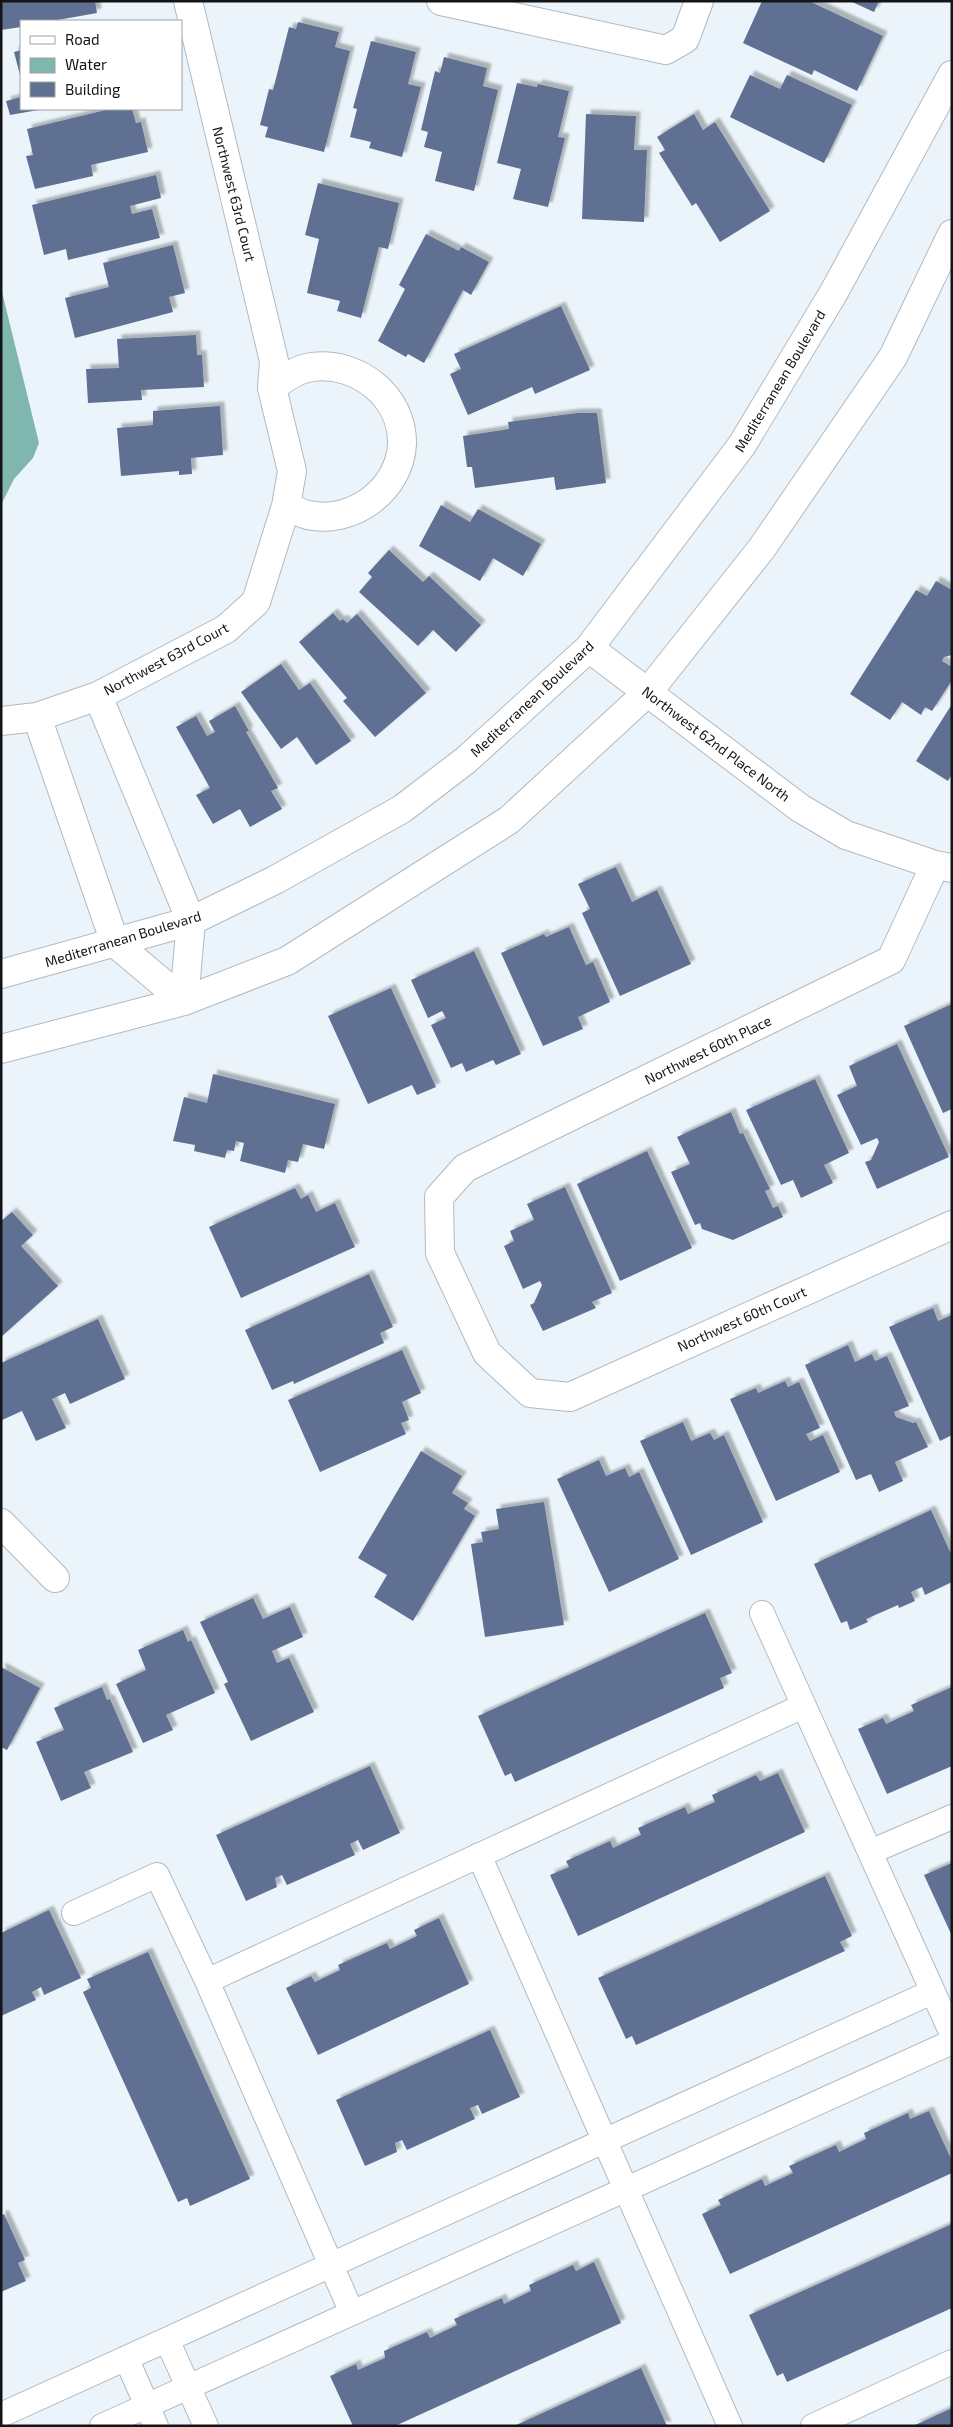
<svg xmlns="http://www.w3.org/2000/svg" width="953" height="2427" font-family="'Exo 2',sans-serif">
<defs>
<filter id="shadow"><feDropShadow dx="4.5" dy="-4.5" stdDeviation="1" flood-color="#0004"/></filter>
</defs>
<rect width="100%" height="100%" fill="#ebf4fa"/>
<path fill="#7fb7af" d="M1,288L39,443L33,458L14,479L1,505Z"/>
<path fill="#5f7093" filter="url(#shadow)" d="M1,1H95L97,13L52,21H21V27L1,30Z
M762,1H809L883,36L857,91L814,70L812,75L743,43Z
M850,1H879L874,12Z
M298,22L339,32L335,47L350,51L324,152L265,137L268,127L260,125L269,89L273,90L289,27L296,29Z
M371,41L416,52L408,84L421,87L402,157L369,148L371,142L350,137L357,109L353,108Z
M21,50V79L14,52Z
M444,57L487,68L483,86L498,90L474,191L435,181L442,152L424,147L428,132L421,130L435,71L440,73Z
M750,75L780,89L787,75L852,105L824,163L730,117Z
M517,83L537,87L538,84L569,91L558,137L565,138L548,207L513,199L521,169L497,163Z
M21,97V109H44L10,115L6,101Z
M110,109H132L136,123L141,122L148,152L91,165L93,176L35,189L26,156L33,155L27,129Z
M586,114L636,116L634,150H647L644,222L582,219Z
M694,114L703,130L715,122L770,211L720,242L696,203L692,206L659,153L665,150L657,137Z
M156,175L161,198L130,206L132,214L152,209L160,238L68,260L66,249L44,255L32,205Z
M318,183L399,203L388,249L379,247L361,318L337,311L340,301L307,293L319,239L305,235Z
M426,234L459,251L461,247L489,262L471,295L463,290L424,363L408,354L406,357L378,341L405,289L399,285Z
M173,245L185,293L169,297L173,312L75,338L65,298L109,287L103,263Z
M561,306L590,370L535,394L532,387L468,415L450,374L461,369L454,354Z
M196,335L197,355H202L204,387L141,390L142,400L88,403L86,369L119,368L117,339Z
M220,406L223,455L191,458L192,474L179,475V471L121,476L117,428L153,425V411Z
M577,413H597L606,483L556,490L554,477L475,488L472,467H467L463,436L509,429L508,422Z
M441,505L470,522L478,509L541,544L523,576L493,558L480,581L419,546Z
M389,550L423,582L429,576L481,625L456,652L433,630L418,646L359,592L372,577L368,573Z
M936,581L952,590V655L944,657L942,661L952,667V680L932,711L925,707L921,715L902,702L890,720L850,694L916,590L927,596Z
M333,613L340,621L343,619L347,623L357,614L426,693L375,737L343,701L347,698L299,642Z
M281,664L299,690L310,683L351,741L316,765L297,737L281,749L241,692Z
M952,704V774L948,781L916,761Z
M235,706L249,731L246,732L278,788L271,791L282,809L250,827L240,809L213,824L196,795L210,788L176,727L196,716L207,736L215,732L209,721Z
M616,867L632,902L657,890L691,964L620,996L582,913L590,909L578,884Z
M569,927L586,965L593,962L610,1002L578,1017L583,1029L543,1046L501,953L544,934L546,937Z
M474,951L521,1054L496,1065L493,1060L466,1072L462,1063L451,1068L431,1025L446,1018L442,1011L428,1018L411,980Z
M391,988L436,1087L417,1095L412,1085L368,1104L328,1016Z
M952,1004V1109L943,1113L904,1026Z
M897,1044L949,1157L877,1189L865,1162L871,1160L879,1142L877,1138L861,1145L837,1095L857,1086L849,1066Z
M213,1074L335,1104L324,1149L303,1144L298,1162L288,1160L285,1173L240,1161L244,1143L236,1141L234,1151L227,1150L225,1158L194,1151L195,1145L173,1141L184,1097L207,1103Z
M815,1079L849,1153L824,1165L833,1183L801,1198L793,1180L781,1185L746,1110Z
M731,1112L740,1134L743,1133L770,1189L765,1191L773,1208L778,1206L783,1217L733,1240L702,1229L700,1223L695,1225L671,1172L690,1164L677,1137Z
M647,1151L692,1248L620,1281L577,1184Z
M565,1187L612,1293L592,1302L596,1308L543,1331L530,1305L534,1303L542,1285L540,1281L523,1289L504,1246L514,1241L510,1231L534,1220L527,1204Z
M295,1188L301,1199L308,1195L316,1212L335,1203L355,1247L241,1298L209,1227Z
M12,1212L33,1235L21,1246L58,1286L1,1337V1221Z
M369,1274L393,1327L380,1333L384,1343L294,1384L293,1381L272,1390L245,1330Z
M933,1308L938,1321L952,1315V1435L940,1441L889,1327Z
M98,1319L125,1379L70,1404L65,1393L52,1399L66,1428L36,1441L22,1411L2,1420L1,1363Z
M848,1345L855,1362L872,1354L875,1361L887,1356L909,1406L894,1412L896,1417L913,1423L916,1422L928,1447L895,1462L903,1481L879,1492L871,1474L856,1480L805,1365Z
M402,1350L421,1393L402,1402L409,1420L401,1423L406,1434L320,1472L288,1400Z
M785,1381L788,1387L799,1382L820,1428L806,1434L810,1441L823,1435L840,1472L776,1501L730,1399L756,1388L758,1393Z
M683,1422L691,1441L710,1433L714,1440L724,1435L763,1522L691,1555L640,1441Z
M421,1451L462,1476L452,1493L468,1503L464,1509L475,1516L413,1621L374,1597L387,1575L358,1558Z
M599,1460L606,1476L625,1468L629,1477L639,1472L679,1559L609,1592L557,1479Z
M544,1502L564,1625L485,1637L471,1544L483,1542L481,1532L499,1529L496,1509Z
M931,1510L952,1556V1582L925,1595L922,1587L911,1592L915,1601L899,1608L898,1605L866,1619L868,1622L850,1630L847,1621L841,1623L814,1564Z
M253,1598L263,1619L290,1607L303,1637L272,1651L277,1663L289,1658L314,1712L251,1741L224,1684L228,1682L200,1622Z
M705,1613L732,1673L720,1678L724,1688L515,1782L511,1773L505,1776L478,1716Z
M183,1630L188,1642L191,1640L215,1693L166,1715L173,1730L143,1743L116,1684L146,1670L138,1650Z
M1,1667L40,1688L7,1750L1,1747Z
M102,1687L107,1700L110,1699L133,1752L84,1772L91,1788L61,1801L36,1742L64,1730L54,1708Z
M952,1687V1766L887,1794L858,1729L883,1718L886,1724L914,1711L911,1705Z
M370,1766L400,1833L363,1850L358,1840L350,1844L355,1855L287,1885L282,1875L275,1878L277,1887L246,1901L216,1835Z
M778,1773L805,1832L578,1936L550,1875L569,1867L566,1861L610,1841L613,1848L641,1835L638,1828L685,1807L688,1814L715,1802L712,1795L756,1775L760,1781Z
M952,1863V1936L924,1875Z
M825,1876L852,1936L840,1942L845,1951L636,2045L632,2036L626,2039L598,1978Z
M49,1910L81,1978L44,1995L41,1987L32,1992L36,2000L1,2016V1933Z
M439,1918L469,1984L318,2055L286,1988L311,1976L315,1982L340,1970L338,1965L387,1943L390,1949L417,1936L414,1930Z
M148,1952L250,2179L190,2206L187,2198L178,2202L83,1992L91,1988L87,1979Z
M490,2030L520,2097L482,2114L478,2105L470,2108L475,2119L407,2150L402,2140L395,2143L397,2152L365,2166L336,2100Z
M929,2111L952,2161V2173L730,2274L702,2214L721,2205L718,2200L762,2179L765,2186L793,2173L789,2166L836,2145L839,2152L866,2139L864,2133L908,2113L910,2119Z
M4,2214L25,2260L18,2263L26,2281L1,2292V2216Z
M952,2224V2308L787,2382L783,2373L777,2376L749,2315Z
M594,2262L621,2323L395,2426H353L330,2376L356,2364L358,2370L385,2358L384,2351L427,2332L430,2338L457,2325L454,2319L502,2298L504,2304L531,2291L529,2285L573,2265L576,2271Z
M641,2368L667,2426H514Z
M952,2408V2426H913Z"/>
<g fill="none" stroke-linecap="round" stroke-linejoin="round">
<g stroke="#b2bac0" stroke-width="26">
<path id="lane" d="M762,1613L952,2034
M870,1852L952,1817
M479,1855L730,2426
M74,1913L157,1875L207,1981L352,2313
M207,1981L803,1706
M167,2340L206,2426
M126,2358L156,2426
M1,2415L932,1992
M102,2426L952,2042
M813,2426L952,2362"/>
</g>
<g stroke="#b2bac0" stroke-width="30">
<path id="street" d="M441,1L666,50L685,39L699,1
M272,388C284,378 297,369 312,367C357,361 403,396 402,444C400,490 352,525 308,515C300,513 293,509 286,506
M589,648L800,808L846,835L935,865L952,868
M98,696L191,921L184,1001
M37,717L115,943L184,1001
M1,721L37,717L98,696L226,629L256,602L286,506L292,471L272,388L274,361L188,1
M935,865L891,960L465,1168L439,1197L440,1253L487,1353L530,1393L570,1397L952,1225
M1,974L191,921L275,880L402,809L466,760L589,648L742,445L834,292L952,75
M1,1049L184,1001L287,961L509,820L648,692L762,548L893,357L952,234
M1,1523L55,1578"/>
</g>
<use href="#lane" stroke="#fff" stroke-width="24"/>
<use href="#street" stroke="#fff" stroke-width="28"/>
</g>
<g text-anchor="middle" stroke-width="5" stroke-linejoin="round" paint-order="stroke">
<g font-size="14" fill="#121416" stroke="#fff">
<text transform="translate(234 194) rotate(76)" y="5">Northwest 63rd Court</text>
<text transform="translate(780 381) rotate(-59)" y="5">Mediterranean Boulevard</text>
<text transform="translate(166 659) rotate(-28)" y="5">Northwest 63rd Court</text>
<text transform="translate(532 699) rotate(-43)" y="5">Mediterranean Boulevard</text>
<text transform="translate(716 744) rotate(37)" y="5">Northwest 62nd Place North</text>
<text transform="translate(123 939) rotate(-17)" y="5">Mediterranean Boulevard</text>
<text transform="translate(708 1050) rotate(-26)" y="5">Northwest 60th Place</text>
<text transform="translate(742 1319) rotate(-24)" y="5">Northwest 60th Court</text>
</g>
</g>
<rect width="953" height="2427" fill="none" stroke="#121416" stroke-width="5"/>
<rect x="20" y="20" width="162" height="90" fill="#ffffff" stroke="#a0a1a2"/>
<rect x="30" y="36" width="25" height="8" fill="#ffffff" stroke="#a0a1a2"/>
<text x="65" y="45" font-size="15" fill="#121416">Road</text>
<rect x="30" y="58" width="25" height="15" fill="#7fb7af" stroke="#a0a1a2"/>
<text x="65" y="70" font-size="15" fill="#121416">Water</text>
<rect x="30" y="82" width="25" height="15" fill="#5f7093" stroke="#a0a1a2"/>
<text x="65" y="95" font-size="15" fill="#121416">Building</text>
</svg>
